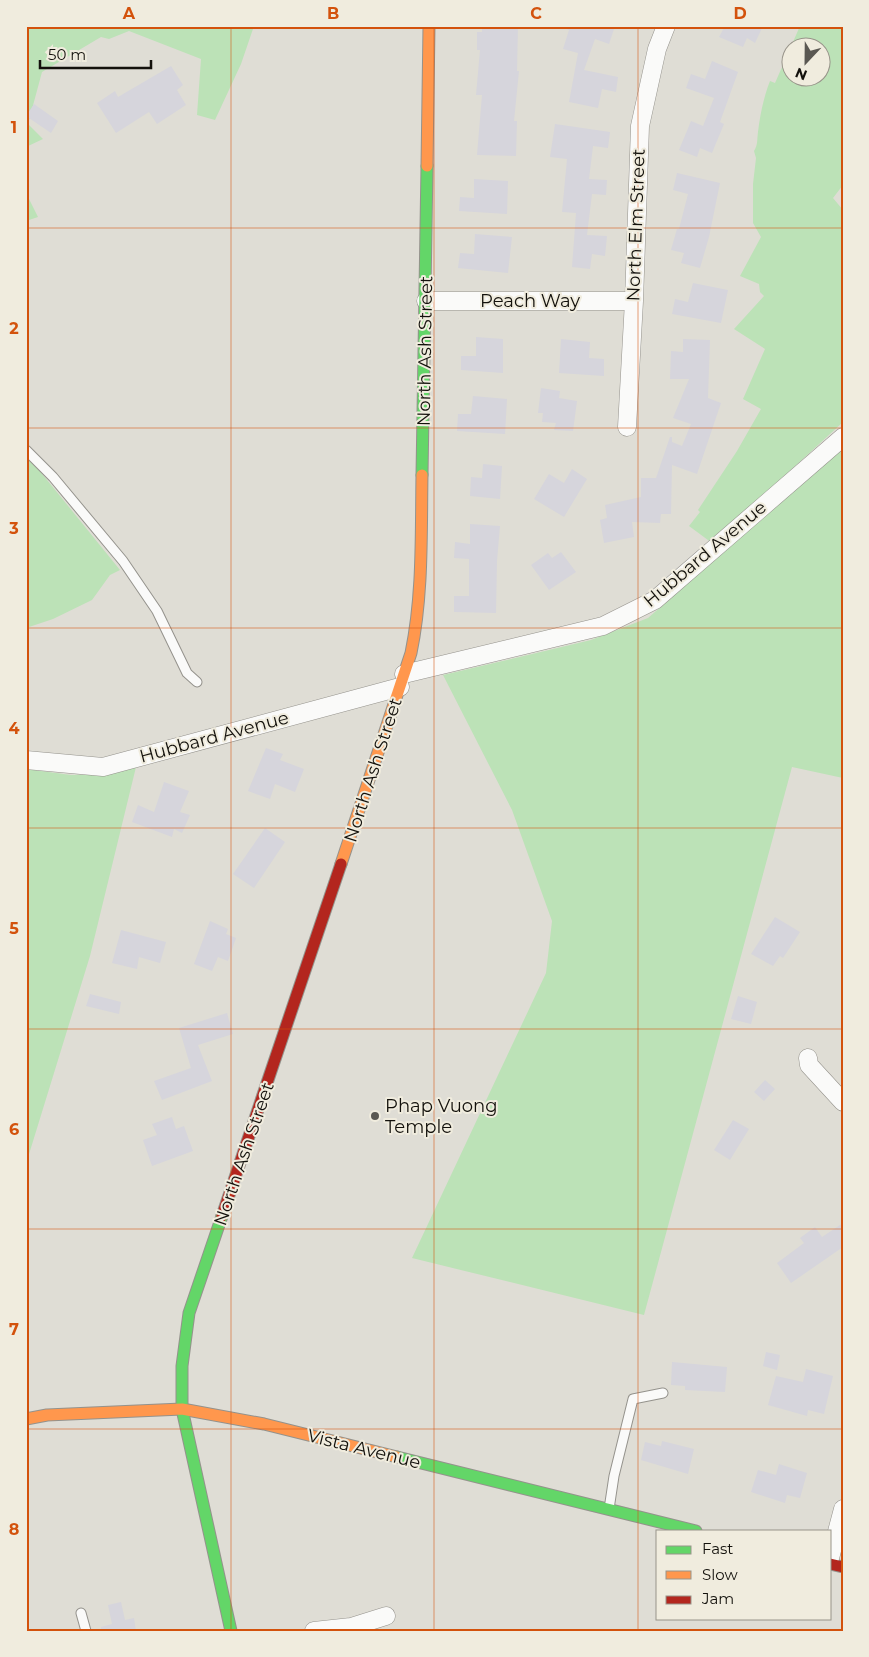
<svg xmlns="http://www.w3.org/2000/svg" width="869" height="1657" font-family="Montserrat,sans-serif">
<rect width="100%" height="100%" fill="#dfddd5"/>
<path fill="#bce2b7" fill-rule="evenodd" d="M26,26H254L241,64L215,120L197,115L201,59L129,31L109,39L101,37L42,72L28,124L43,139L26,147Z
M800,26H843V185L833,198L843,210V422L712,543L689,526L700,512L698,510L737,451L761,409L743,399L765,349L734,329L764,296L760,292L759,284L740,276L761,237L753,223V184L756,158L754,151C758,145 757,139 758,132C760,115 764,96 770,81L775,83ZM792,48H822V78H792Z
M26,193L38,217L26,221Z
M843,448V778L792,767L644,1315L412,1258L546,973L552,921L512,810L443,675L591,640L648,618Z
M26,454L120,570L110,575L92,600L53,619L26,628Z
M136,767L90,956L26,1164V769L71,775L100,774Z"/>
<path fill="#d6d5dc" d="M482,26H518L517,71H519L514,121H517L516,156L477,155L482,95H476L480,50H477V32H482Z
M564,26H615L609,44L595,39L584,70L618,77L616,92L602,89L598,108L569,102L578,53L563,49L569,30L564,28Z
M725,26H763L755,43L747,38L743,47L719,37Z
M712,61L738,72L720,122L724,124L712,153L700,148L697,157L679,150L691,121L703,126L714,98L686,88L691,74L705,79Z
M171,66L183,85L177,90L186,105L157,124L149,112L116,133L97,103L115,91L118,97Z
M34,104L58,121L51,133L26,116Z
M555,124L610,132L608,148L593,146L589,179L607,180L606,195L592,194L587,235L607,236L605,256L592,254L590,269L572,267L576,213L562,212L567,159L550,157Z
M677,173L720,183L709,237L700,268L681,263L684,253L671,250L677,229H679L688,194L673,190Z
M474,179L508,181L507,214L459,211L460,197L474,198Z
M475,234L512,237L508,273L458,268L460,253L474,254Z
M693,283L728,290L721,323L672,314L675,299L688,302Z
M476,337L503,339V373L461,370V356H476Z
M561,339L590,342L589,358L604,359V376L559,373Z
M683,339L710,340L708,398L721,403L697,474L672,465L671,514H661L660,523L632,522L634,537L604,543L600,520L607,518L605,505L641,497V478H656L670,437H672V442L682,446L691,424L673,418L689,379H670L671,351L683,352Z
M541,388L560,391L559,398L577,401L573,431L554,430L556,423L542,422L543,413H538Z
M473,396L507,399L505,434L457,431L458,414H471Z
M483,464L502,466L500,499L470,496L471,477L482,478Z
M572,469L587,479L564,517L534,499L549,474L564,483Z
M470,524L500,526L497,561L496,613L454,612V596H469V559L454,558L455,542L470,544Z
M561,552L576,572L549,590L531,565L548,553L552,558Z
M266,748L283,754L280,760L304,769L295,792L275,784L270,799L248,791Z
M164,782L189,791L180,812L190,815L182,833L174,829L172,837L132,822L138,805L154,812Z
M265,828L285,842L254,888L233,874Z
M775,917L800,932L783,958L780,956L773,966L751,954Z
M210,921L228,929L226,934L236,938L228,961L218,957L212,971L194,964Z
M121,930L166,942L160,963L139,957L137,969L112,963Z
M90,994L121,1002L119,1014L86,1006Z
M738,996L757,1002L751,1024L731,1019Z
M227,1013L233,1034L198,1045L212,1081L162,1100L154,1081L191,1068L179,1028Z
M765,1080L775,1089L764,1101L754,1092Z
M172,1117L176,1129L184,1126L193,1151L152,1166L143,1140L157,1135L152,1124Z
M733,1120L749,1129L730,1160L714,1150Z
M843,1223V1247L791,1283L777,1263L804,1243L800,1238L815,1227L822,1237Z
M766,1352L780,1355L777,1370L763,1366Z
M672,1362L727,1367L725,1392L685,1390V1386L671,1385Z
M806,1369L833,1376L824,1414L808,1410L807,1416L768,1405L776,1376L803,1382Z
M662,1441L694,1449L688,1474L641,1460L645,1442L661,1446Z
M779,1464L807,1473L800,1498L787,1495L785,1503L751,1492L758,1470L776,1475Z
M121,1602L125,1620L134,1618L136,1631H101V1627L112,1624L108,1605Z"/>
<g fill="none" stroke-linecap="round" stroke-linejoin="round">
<g stroke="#94928c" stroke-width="11">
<path id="lane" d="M26,450L53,477L123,561L157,611L187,673L197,682
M609,1509L614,1476L633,1399L663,1393
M81,1613L86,1631"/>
</g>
<g stroke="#94928c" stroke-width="19">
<path id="street" d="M426,301H634
M627,427L634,301L640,126L657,49L666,26
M404,674L603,626L655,600L843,437
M26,760L103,767L400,687
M808,1058L809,1065L843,1102
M830,1558L843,1509
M314,1631L351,1627L386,1616"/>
</g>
<g stroke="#94928c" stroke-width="13">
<path id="fast" d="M422,475L427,166
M222,1216L189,1313L182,1366V1409L231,1631
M397,1457L696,1531"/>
</g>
<g stroke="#94928c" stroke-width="13">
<path id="slow" d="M427,166L429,26
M341,864L411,653C423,595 421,535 422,475
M26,1419L47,1415L182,1409L264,1424L397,1457"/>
</g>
<g stroke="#94928c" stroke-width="13">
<path id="jam" d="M222,1216L341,864
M830,1564L843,1567"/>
</g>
<use href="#lane" stroke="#fafaf9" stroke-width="9"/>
<use href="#street" stroke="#fafaf9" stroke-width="18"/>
<use href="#fast" stroke="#63d668" stroke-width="11"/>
<use href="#slow" stroke="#ff974d" stroke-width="11"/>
<use href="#jam" stroke="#b3261e" stroke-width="11"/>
</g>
<path fill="none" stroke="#d3520c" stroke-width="1" stroke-opacity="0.55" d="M231,26V1631M434,26V1631M638,26V1631M26,228H843M26,428H843M26,628H843M26,828H843M26,1029H843M26,1229H843M26,1429H843"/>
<circle fill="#5a5852" stroke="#f0ecde" stroke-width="2" cx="375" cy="1116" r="5"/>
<g text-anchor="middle" stroke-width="4" stroke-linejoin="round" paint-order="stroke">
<g font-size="18" fill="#13110c" stroke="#f0ecde">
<text transform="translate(636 225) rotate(-88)" y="6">North Elm Street</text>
<text x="530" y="307">Peach Way</text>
<text transform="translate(425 351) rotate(-89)" y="6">North Ash Street</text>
<text transform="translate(705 554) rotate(-40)" y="6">Hubbard Avenue</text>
<text transform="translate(214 737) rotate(-15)" y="6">Hubbard Avenue</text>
<text transform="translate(373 770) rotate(-72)" y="6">North Ash Street</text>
<text transform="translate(244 1154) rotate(-71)" y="6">North Ash Street</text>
<text transform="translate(364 1449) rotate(14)" y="6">Vista Avenue</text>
</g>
<g font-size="18" fill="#13110c" stroke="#f0ecde" text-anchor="start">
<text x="385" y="1112">Phap Vuong<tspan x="385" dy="21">Temple</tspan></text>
</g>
</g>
<rect width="869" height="1657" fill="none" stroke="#f0ecde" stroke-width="55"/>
<rect x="656" y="1530" width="175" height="90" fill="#f0ecde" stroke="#98948a"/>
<rect x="666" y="1546" width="25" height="8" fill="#63d668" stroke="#98948a"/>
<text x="702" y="1554" font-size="15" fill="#13110c">Fast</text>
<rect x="666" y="1571" width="25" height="8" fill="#ff974d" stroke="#98948a"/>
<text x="702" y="1580" font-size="15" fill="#13110c">Slow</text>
<rect x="666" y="1596" width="25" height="8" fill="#b3261e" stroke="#98948a"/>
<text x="702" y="1604" font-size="15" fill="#13110c">Jam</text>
<g transform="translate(806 62) rotate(202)"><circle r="24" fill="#f0ecde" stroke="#98948a"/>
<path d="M0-4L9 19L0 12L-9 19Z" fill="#5a5852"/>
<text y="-8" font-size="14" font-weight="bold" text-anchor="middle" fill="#13110c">N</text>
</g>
<path d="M40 60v8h111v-8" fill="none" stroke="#13110c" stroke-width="2.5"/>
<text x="48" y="60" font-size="15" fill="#13110c" stroke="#f0ecde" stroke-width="4" paint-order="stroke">50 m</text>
<rect x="28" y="28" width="814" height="1602" fill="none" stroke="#d3520c" stroke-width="2"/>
<g font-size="16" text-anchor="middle" font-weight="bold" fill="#d3520c">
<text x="129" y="19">A</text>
<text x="333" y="19">B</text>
<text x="536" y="19">C</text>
<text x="740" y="19">D</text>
<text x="14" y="133">1</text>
<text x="14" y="334">2</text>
<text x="14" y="534">3</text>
<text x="14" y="734">4</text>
<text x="14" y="934">5</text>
<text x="14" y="1135">6</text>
<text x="14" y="1335">7</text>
<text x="14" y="1535">8</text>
</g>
</svg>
